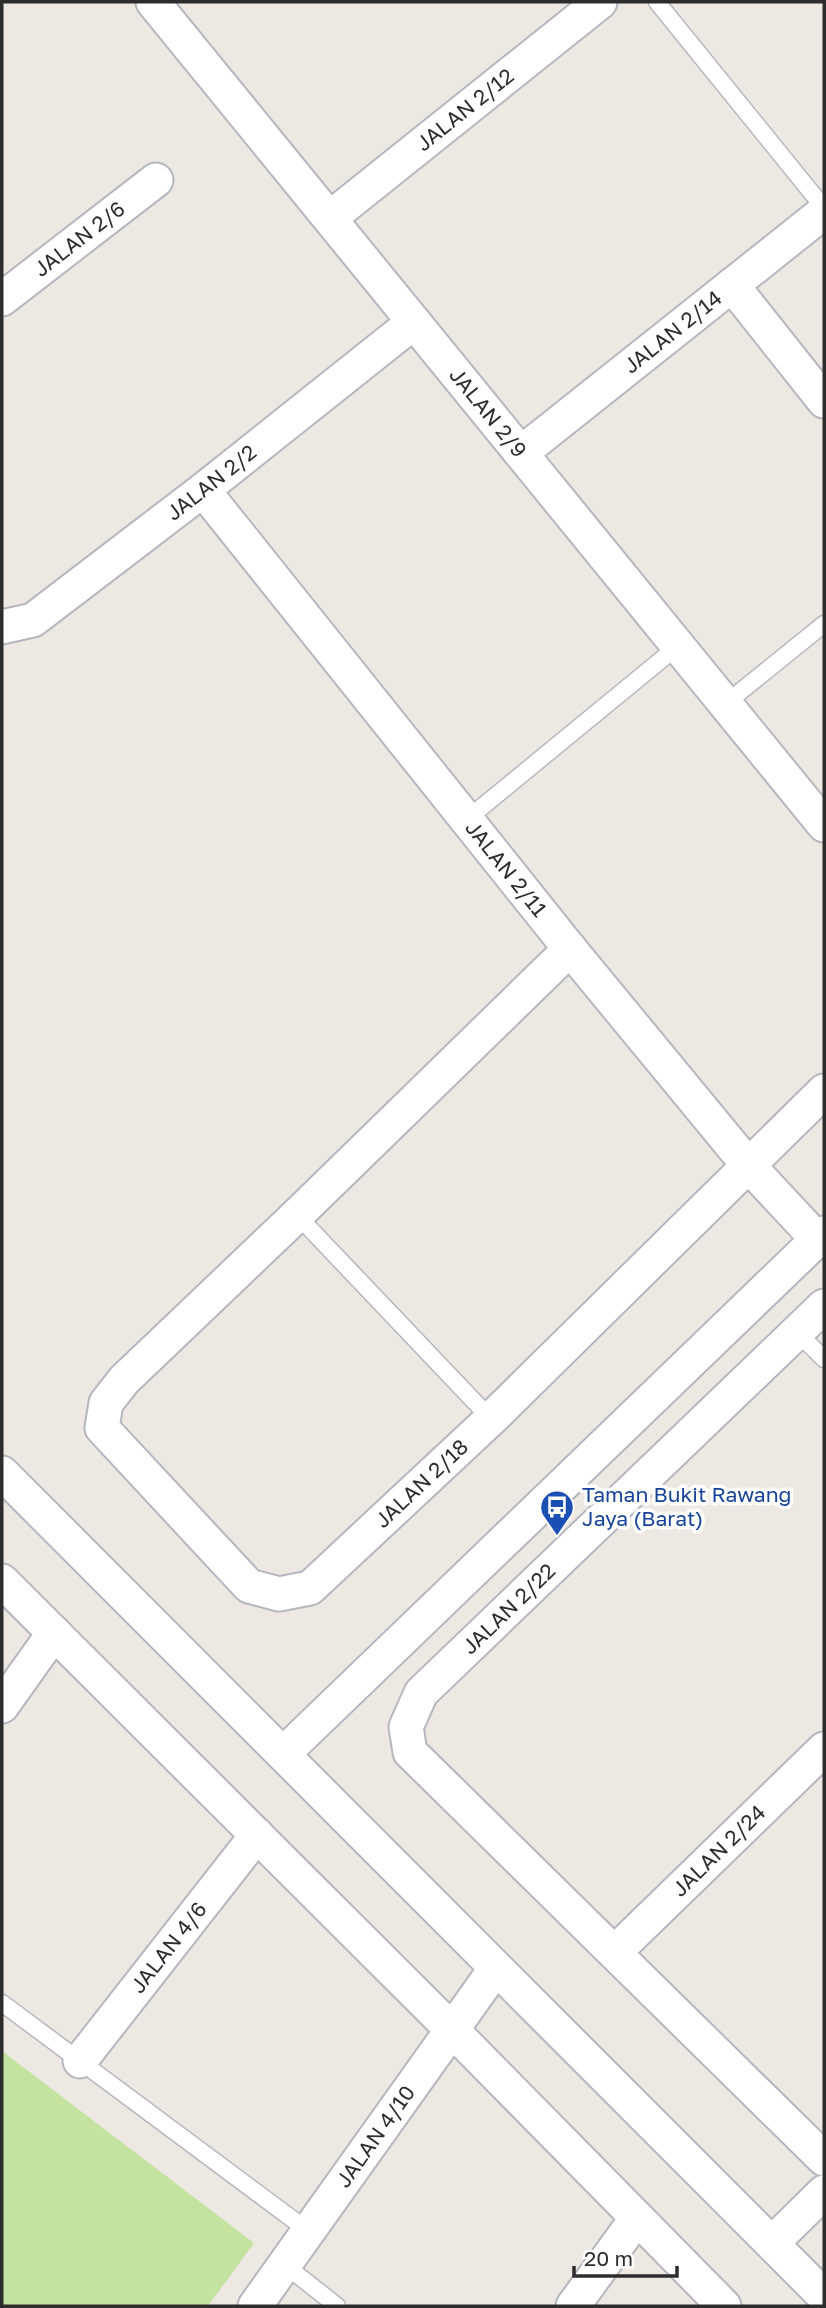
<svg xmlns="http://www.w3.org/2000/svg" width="826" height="2308" font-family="'Golos Text',sans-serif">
<rect width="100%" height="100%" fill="#ede8e1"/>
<path fill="#c4e3a1" d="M2,2051L254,2243L208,2306H2Z"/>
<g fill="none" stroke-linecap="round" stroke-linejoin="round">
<g stroke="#b5b6bf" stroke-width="19">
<path id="service" d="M657,2L824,208
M725,704L824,624
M466,820L678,646
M297,1215L491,1419
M797,1332L824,1359
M2,2003L307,2230
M285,2265L337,2306"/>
</g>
<g stroke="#b5b6bf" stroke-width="37">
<g id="minor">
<path id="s1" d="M153,2L824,825"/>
<path id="s2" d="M330,218L600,2"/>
<path d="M732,285L824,401"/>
<path id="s3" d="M2,299L156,180"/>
<path id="s4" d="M521,453L824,212"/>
<path id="s5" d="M203,490L570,949L748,1165L818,1240"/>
<path id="s6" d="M2,627L33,620L203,490L414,322"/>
<path id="s7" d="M570,949L297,1215L124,1380L106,1403L102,1428L249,1586L279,1594L310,1588L491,1419L824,1091"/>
<path d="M824,1306L421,1693L406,1727L410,1752L824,2159"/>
<path d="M2,1473L824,2296"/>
<path d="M2,1581L453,2031L724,2306"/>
<path d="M2,1706L54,1633"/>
<path d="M283,1754L824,1233"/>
<path id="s8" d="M615,1952L824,1749"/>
<path id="s9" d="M80,2061L257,1835"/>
<path d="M772,2243L824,2192"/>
<path id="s10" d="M255,2306L496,1968"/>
<path d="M573,2306L637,2218"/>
</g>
</g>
<use href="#service" stroke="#fff" stroke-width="16"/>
<use href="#minor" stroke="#fff" stroke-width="33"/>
</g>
<defs>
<g id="bus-pin" transform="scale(1.75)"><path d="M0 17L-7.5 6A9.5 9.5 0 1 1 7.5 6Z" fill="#1a4fb4" stroke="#fff"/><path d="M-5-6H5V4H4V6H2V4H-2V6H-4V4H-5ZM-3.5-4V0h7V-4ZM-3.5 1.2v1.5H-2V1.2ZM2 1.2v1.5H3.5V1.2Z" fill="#fff"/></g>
</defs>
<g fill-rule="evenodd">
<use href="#bus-pin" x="557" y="1507"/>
</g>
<g text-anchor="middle" stroke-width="7" stroke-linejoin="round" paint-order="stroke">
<g font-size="21" fill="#2d2d2d" stroke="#fff">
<text dy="7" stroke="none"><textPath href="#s2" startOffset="173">JALAN 2/12</textPath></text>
<text dy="7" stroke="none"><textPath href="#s3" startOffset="98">JALAN 2/6</textPath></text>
<text dy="7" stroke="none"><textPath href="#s4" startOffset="194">JALAN 2/14</textPath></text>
<text dy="7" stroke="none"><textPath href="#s1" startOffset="530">JALAN 2/9</textPath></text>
<text dy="7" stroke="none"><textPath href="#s6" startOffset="257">JALAN 2/2</textPath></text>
<text dy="7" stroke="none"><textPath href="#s5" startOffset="485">JALAN 2/11</textPath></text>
<text dy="7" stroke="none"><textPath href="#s7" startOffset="1106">JALAN 2/18</textPath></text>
<text transform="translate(509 1609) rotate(-44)" y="7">JALAN 2/22</text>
<text dy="7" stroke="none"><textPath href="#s8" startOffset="145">JALAN 2/24</textPath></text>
<text dy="7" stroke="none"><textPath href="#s9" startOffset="144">JALAN 4/6</textPath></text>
<text dy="7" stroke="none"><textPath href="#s10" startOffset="208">JALAN 4/10</textPath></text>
</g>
<g font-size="21" fill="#164399" stroke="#fff" text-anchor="start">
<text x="582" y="1502">Taman Bukit Rawang<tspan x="582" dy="24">Jaya (Barat)</tspan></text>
</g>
</g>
<rect width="826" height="2308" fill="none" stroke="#2d2d2d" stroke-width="7"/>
<path d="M574 2266v10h103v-10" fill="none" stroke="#2d2d2d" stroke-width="3.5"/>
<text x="584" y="2266" font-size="21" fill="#2d2d2d" stroke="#ffffff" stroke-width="5" paint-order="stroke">20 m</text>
</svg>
